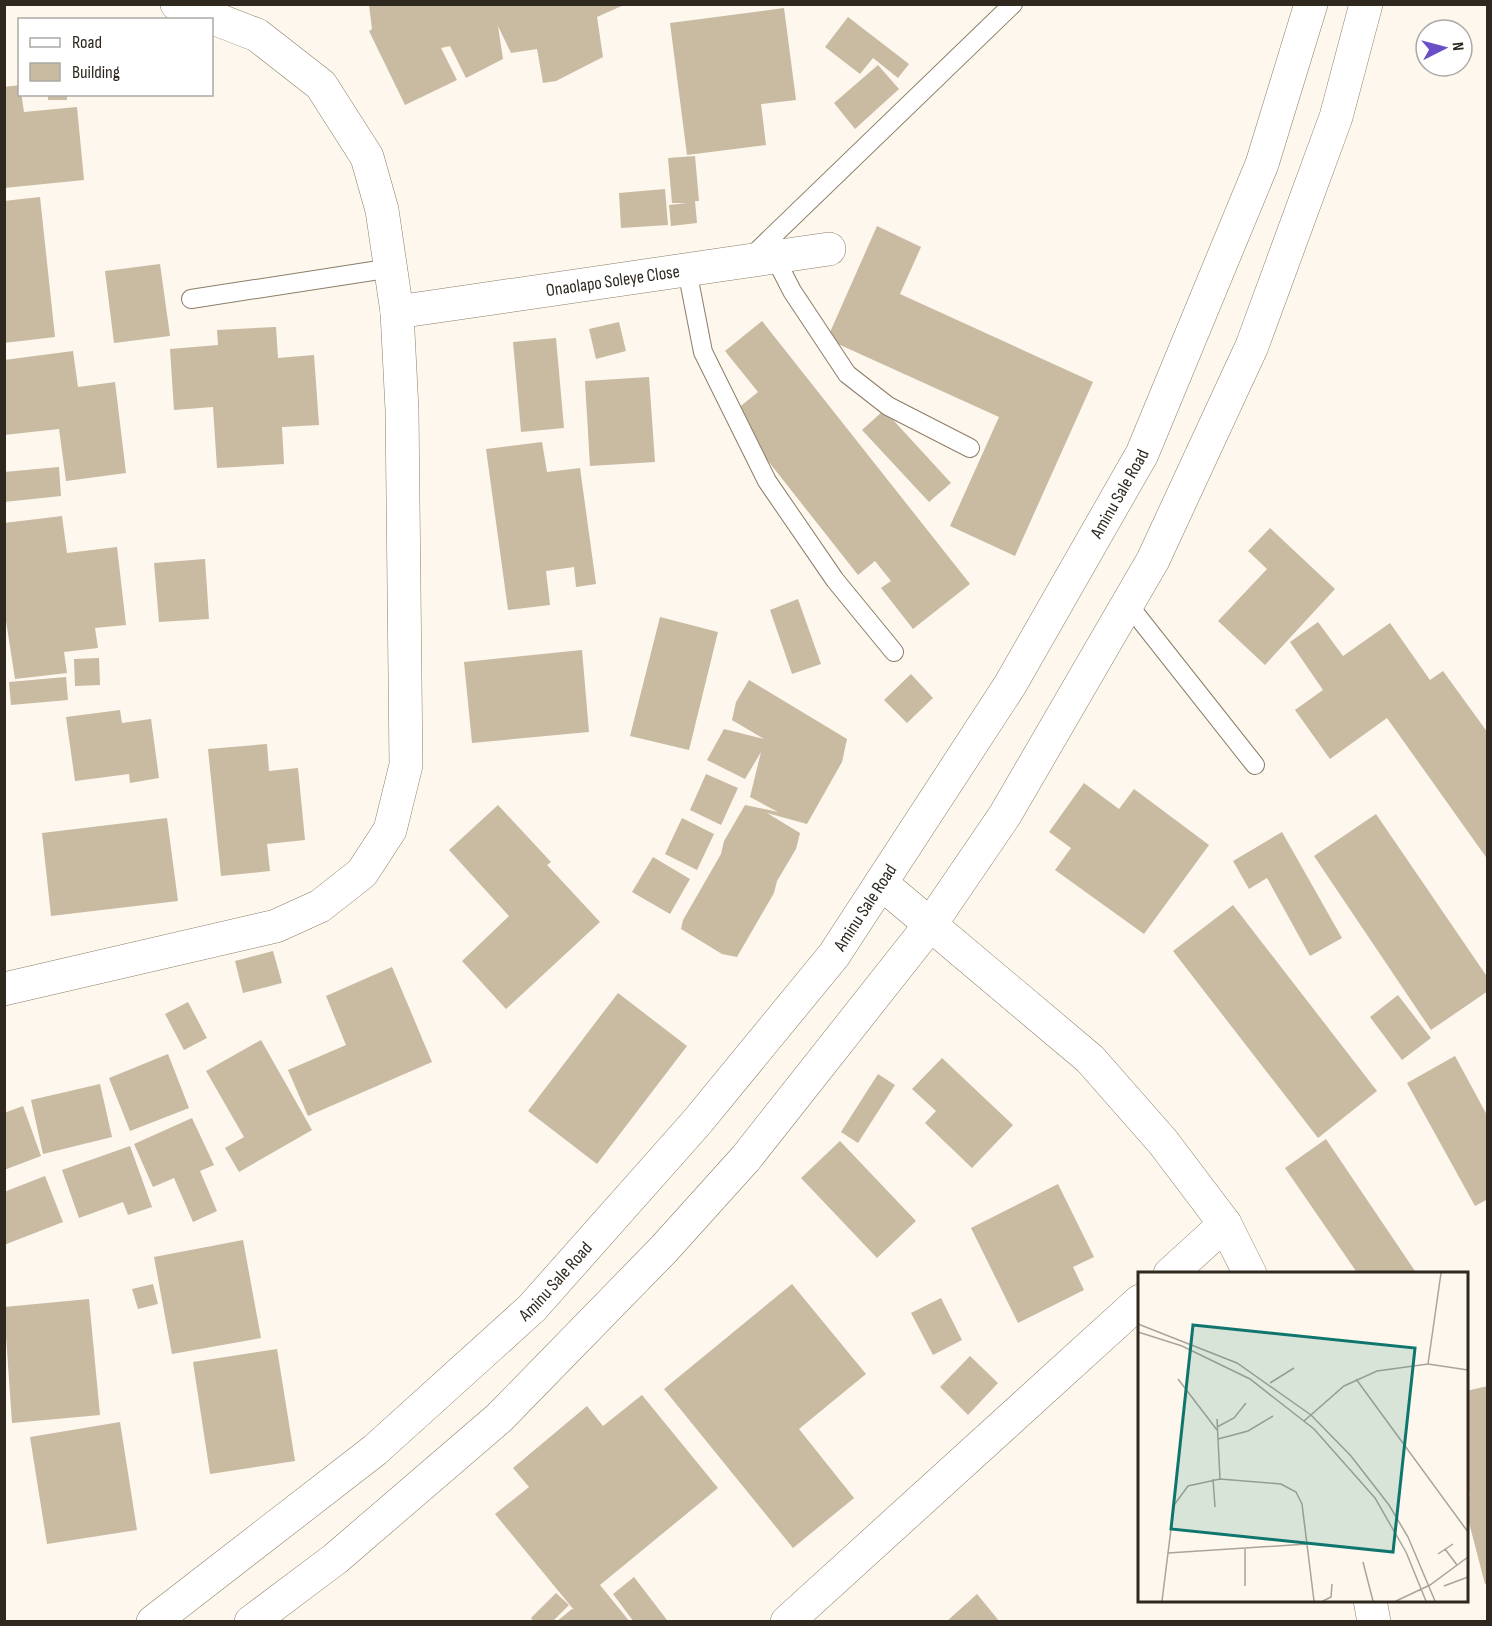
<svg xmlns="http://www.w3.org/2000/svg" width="1492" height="1626" font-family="'Sofia Sans Condensed',sans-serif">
<rect width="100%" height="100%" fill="#fdf7ed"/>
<path fill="#c9baa2" d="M626,4L597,17L603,57L556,81L543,83L537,49L511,53L498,26L503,59L466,78L450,46L441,48L457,80L405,105L369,31L372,29L369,5L374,4Z
M784,8L796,100L761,104L766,145L687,155L670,23Z
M848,17L909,64L898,78L873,58L860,74L825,47Z
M878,65L899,89L855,129L834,103Z
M20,85L24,112L77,107L84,180L4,188V87Z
M48,94H67V100H48Z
M695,156L699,201H695L697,223L671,226L669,205L687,203H672L668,158Z
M665,189L668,225L621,228L619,193Z
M40,197L55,337L4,343V201Z
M877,226L921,247L900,294L1093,382L1015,556L950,526L999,417L827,339Z
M160,264L170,336L114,343L105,271Z
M762,321L970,584L913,629L881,588L891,581L875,561L858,575L731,414L758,392L725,351Z
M619,322L626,351L596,359L589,329Z
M276,327L278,358L314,355L319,425L282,427L284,464L217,468L213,407L174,410L170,349L218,345L217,330Z
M556,338L564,428L521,432L513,342Z
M73,351L78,387L115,382L126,473L66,481L59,429L4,435V360Z
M649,377L655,462L590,466L585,381Z
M884,410L951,483L929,502L862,430Z
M542,442L547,472L580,468L596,584L576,587L574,567L546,571L550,605L508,610L486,449Z
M59,467L61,496L4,502V472Z
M62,516L67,553L117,547L126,625L95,628L98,648L64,652L67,673L15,679L4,608V523Z
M1270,528L1335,589L1265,665L1218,621L1267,569L1248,551Z
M205,559L209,619L159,622L154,563Z
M798,599L821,664L792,674L770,610Z
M660,617L718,632L689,750L630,736Z
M1318,622L1343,656L1390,623L1430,680L1443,671L1488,733V860L1387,718L1330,759L1295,710L1323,690L1290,642Z
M582,650L589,732L472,743L464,662Z
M99,658L100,685L75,686L74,659Z
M911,674L933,698L907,723L884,700Z
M66,677L68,700L11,705L9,682Z
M749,680L847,739L842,762L807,824L767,813L800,833L796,849L777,881L774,893L737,957L722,954L681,929L683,920L721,854L724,841L745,805L778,812L750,797L761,752L745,779L707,760L724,729L764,739L732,720L736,702Z
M120,710L122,723L151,719L159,778L130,783L129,774L75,781L66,717Z
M267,744L269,771L298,768L305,840L267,844L270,871L221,876L208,749Z
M706,774L738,788L721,825L690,810Z
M1084,783L1119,809L1134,789L1209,845L1144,934L1055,870L1071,848L1049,832Z
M498,805L551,862L547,865L600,922L506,1009L462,961L509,916L449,850Z
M1376,814L1488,978V991L1431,1030L1314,856Z
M167,818L178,901L51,916L42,833Z
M682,818L714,834L697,870L665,854Z
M1282,832L1342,938L1310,956L1267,878L1249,889L1233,861Z
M653,857L690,879L670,914L632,892Z
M1233,905L1377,1091L1318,1138L1173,951Z
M273,951L282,983L243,993L235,961Z
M392,967L432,1062L308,1116L288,1070L346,1045L326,996Z
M618,993L687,1046L597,1164L528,1111Z
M1398,995L1431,1038L1402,1060L1370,1017Z
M188,1002L207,1038L184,1050L165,1014Z
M261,1040L312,1130L239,1172L225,1148L244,1137L206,1071Z
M168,1054L189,1108L130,1131L109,1078Z
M1455,1056L1488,1117V1199L1475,1206L1407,1083Z
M942,1058L1013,1125L972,1168L925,1123L936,1111L912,1089Z
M878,1074L895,1085L858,1143L841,1132Z
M100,1084L112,1137L43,1154L31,1100Z
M23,1106L41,1156L4,1170V1113Z
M192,1118L214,1165L200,1171L217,1211L193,1222L174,1178L153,1187L134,1144Z
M1326,1139L1417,1274H1358L1285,1168Z
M840,1141L916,1221L877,1258L801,1178Z
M130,1146L152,1207L128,1215L123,1202L79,1218L62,1170Z
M45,1176L63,1222L4,1245V1192Z
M1058,1184L1094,1257L1073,1267L1084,1290L1018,1323L971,1228Z
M243,1240L261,1338L172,1354L154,1257Z
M153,1284L158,1304L138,1309L132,1289Z
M792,1284L866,1374L799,1429L854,1498L793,1548L664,1389Z
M941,1298L962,1340L933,1355L911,1313Z
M89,1299L100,1415L12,1423L4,1307Z
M277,1349L295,1461L210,1474L193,1362Z
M970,1356L998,1383L968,1415L940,1387Z
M1488,1386V1583L1485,1584L1466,1511V1496L1470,1495L1466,1483V1391Z
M642,1395L718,1488L600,1585L630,1622H556L572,1609L574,1610L495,1514L529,1487L513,1468L587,1406L603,1426Z
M120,1422L137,1530L47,1544L30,1437Z
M634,1577L667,1620L665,1622H634L613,1594Z
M556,1593L569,1605L552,1622H534L531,1618Z
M977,1594L1000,1622H946Z"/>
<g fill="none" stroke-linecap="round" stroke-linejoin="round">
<g stroke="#8c7d67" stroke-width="20">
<path id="service" d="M774,256L792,291L847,374L888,406L970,448
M751,257L1013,4
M687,270L703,352L767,481L835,580L894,652
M191,299L392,268
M1127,603L1255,765"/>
</g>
<g stroke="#8c7d67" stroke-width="34">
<g id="minor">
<path id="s1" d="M397,312L829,249"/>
<path d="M881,883L1090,1059L1163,1142L1225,1224L1250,1274"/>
<path d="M4,989L276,926L320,906L362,873L390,830L406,765L402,410L397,312L382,210L367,157L321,85L257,35L177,4"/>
<path d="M1170,1274L1225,1224"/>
<path d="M1370,1600L1374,1622"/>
<path d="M787,1622L1140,1301"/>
</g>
</g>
<g stroke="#8c7d67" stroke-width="34">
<g id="tertiary">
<path id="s2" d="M153,1622L375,1450L532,1308L697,1122L834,955L1010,685L1142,454L1262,164L1311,4"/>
<path d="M251,1622L335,1559L499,1418L664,1249L746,1158L930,925L1005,815L1153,560L1252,346L1336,117L1366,4"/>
</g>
</g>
<use href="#service" stroke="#fff" stroke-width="18"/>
<use href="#minor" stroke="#fff" stroke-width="33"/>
<use href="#tertiary" stroke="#fff" stroke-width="33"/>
</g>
<g text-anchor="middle" stroke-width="5" stroke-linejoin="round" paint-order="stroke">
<g font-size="18" fill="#2e281f" stroke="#fff">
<text dy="6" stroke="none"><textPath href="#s1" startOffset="218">Onaolapo Soleye Close</textPath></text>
<text dy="6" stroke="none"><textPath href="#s2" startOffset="1500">Aminu Sale Road</textPath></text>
<text dy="6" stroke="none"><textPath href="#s2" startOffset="1014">Aminu Sale Road</textPath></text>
<text dy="6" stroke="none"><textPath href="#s2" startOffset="528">Aminu Sale Road</textPath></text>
</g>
</g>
<g transform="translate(1138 1272)">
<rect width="330" height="330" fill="#fdf7ed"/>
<path fill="none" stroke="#aaa49b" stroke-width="1.5" d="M0,52L99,91L173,143L213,184L251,233L270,265L297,329M0,60L44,74L112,107L176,157L237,226L268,280L288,329M290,92L303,1M40,107L79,158M218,107L330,260M132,111L156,96M79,147L82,207M166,149L206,114L239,99L290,92L330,98M79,155L96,146L108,131M80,167L110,159L135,144M75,207L77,235M307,277L319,293M30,281L169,272M300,282L315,272M225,290L235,329M107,314V276M306,314L330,305M24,329L36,233L50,214L82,207L143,212L158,220L164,232L176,329M185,329L193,325L194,312M258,329L292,313L330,285"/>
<path fill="#0f766e" fill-opacity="0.15" stroke="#0f766e" stroke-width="3" d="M55,53L277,76L255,280L33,257Z"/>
<rect width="330" height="330" fill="none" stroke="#2e281f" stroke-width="3"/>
</g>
<rect width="1492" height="1626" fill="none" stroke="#2e281f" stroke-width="12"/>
<rect x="18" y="18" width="195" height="78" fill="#ffffff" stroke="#aba9a5" stroke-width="1.5"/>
<rect x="30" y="38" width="30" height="9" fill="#ffffff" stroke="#aba9a5" stroke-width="1.5"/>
<text x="72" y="48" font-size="18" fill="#2e281f">Road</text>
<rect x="30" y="63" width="30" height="18" fill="#c9baa2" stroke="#aba9a5" stroke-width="1.5"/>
<text x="72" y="78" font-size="18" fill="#2e281f">Building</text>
<g transform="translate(1444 48) rotate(84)"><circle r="28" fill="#ffffff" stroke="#aba9a5" stroke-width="1.5"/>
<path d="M0-4.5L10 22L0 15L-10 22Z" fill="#6a4ec7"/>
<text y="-9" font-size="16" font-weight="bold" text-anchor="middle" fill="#2e281f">N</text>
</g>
</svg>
